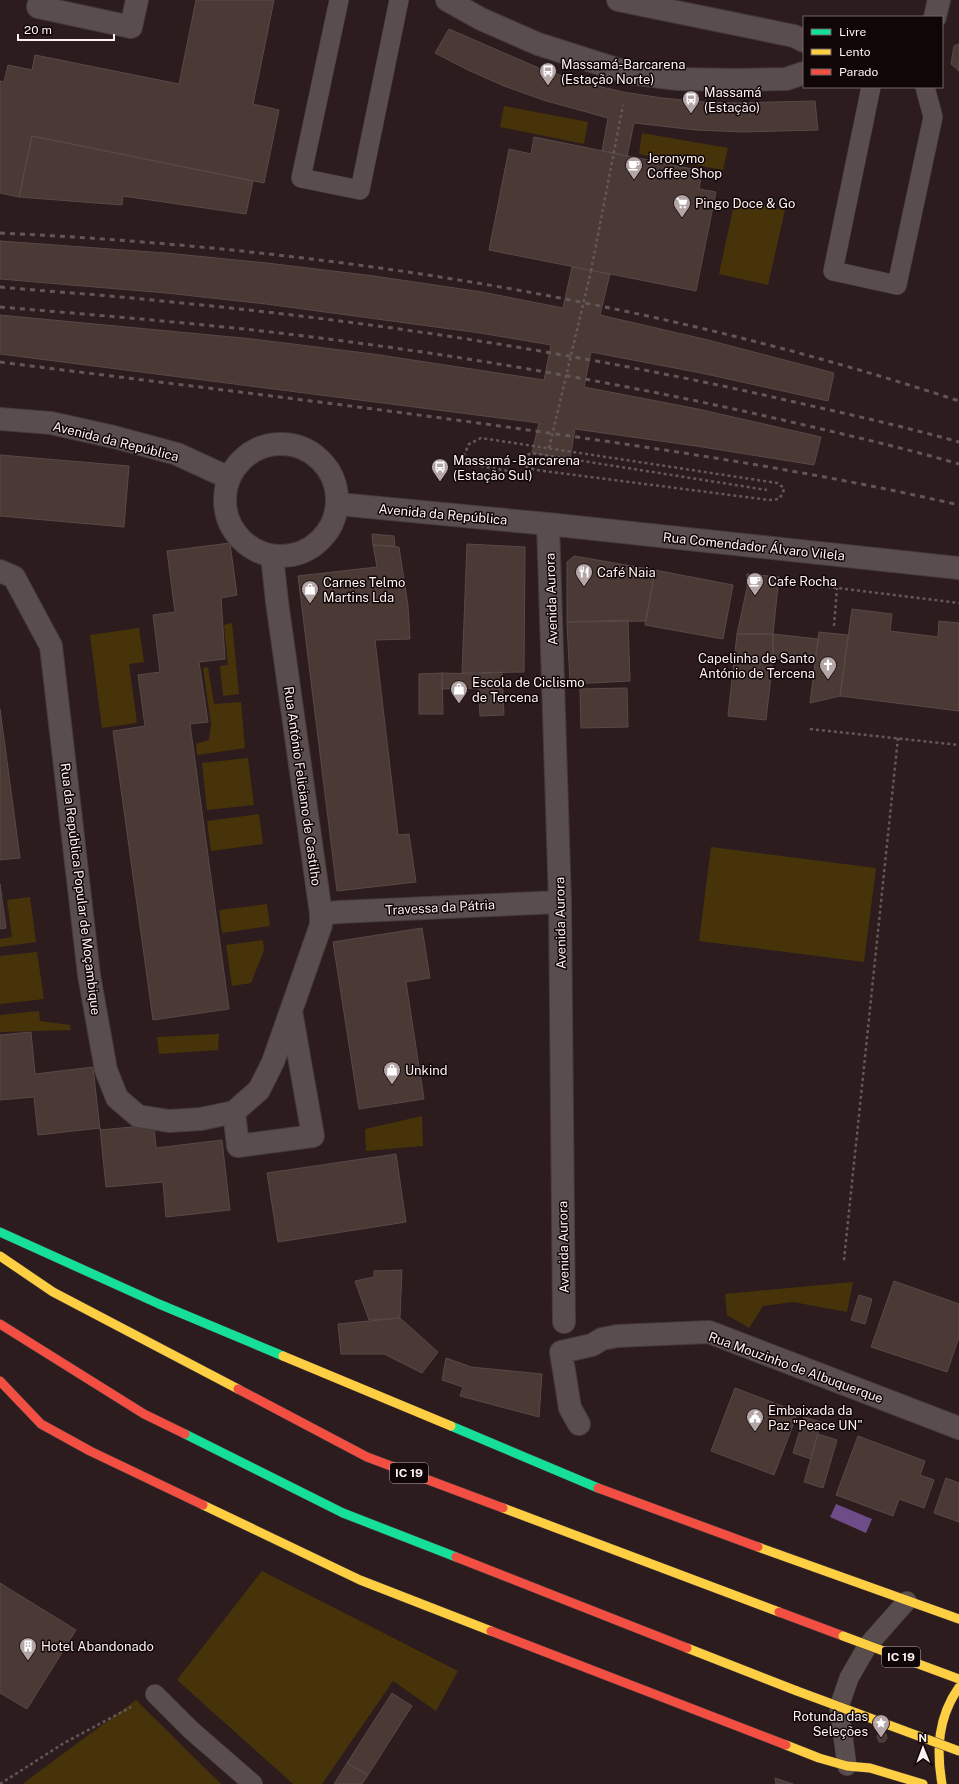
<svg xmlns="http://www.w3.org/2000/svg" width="959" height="1784" font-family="'Public Sans',sans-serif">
<rect width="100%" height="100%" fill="#2c1c1e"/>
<path fill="#47330a" d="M504,106L588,122L584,144L500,127Z
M642,133L728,148L723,170L639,154Z
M735,199L785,210L768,285L719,274Z
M232,623L239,694L223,696L220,666L228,665L224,625Z
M139,628L144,662L129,664L137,723L102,728L90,635Z
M208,667L214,704L241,702L245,748L197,755L196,744L209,740L211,724L203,668Z
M248,758L254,805L207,810L202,763Z
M259,814L263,844L211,851L207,821Z
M711,847L876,868L864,962L699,941Z
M30,897L36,942L0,947V939L12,937L7,900Z
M267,904L270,926L222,933L219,910Z
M263,940L264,950L251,983L232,986L226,945Z
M37,952L44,999L0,1004V956Z
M39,1011L40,1021L70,1025L71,1030L0,1032V1015Z
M219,1034L218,1050L159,1054L157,1037Z
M422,1116L423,1146L366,1151L365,1129Z
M853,1282L847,1312L793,1302L763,1306L749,1328L727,1315L725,1294Z
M262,1571L458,1671L436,1711L393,1681L322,1784H293L177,1680Z
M136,1700L221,1784H23L29,1779Z"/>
<path fill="#6e4c88" d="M836,1504L872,1519L866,1533L830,1517Z"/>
<path fill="#4a3934" stroke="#564a48" d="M196,0H274L253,104L279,110L264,183L32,136L19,197L0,193V81L4,82L8,65L32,70L35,55L179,84Z
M449,29L541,69L581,82L623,92L662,98L704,102L735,103L815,101L818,130L744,132L696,130L634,123L627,156L602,151L608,118L543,100L504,86L468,70L435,53Z
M959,44V71L951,64L954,46Z
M32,136L253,181L246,214L123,196L122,205L19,197Z
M534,137L702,171L699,189L716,192L696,291L489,250L509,149L531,154Z
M0,241L166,253L267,263L374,276L482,292L563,308L572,267L610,274L600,315L708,340L834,373L828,401L701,373L591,352L584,387L698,409L821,437L814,465L696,446L575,429L570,459L532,453L539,423L0,354V315L253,339L373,354L544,380L551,345L480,333L266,304L166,293L0,279Z
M0,455L129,466L124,527L0,516Z
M372,534L394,536L395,546L373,545Z
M230,543L237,595L221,598L225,659L199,662L208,722L190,724L229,1009L153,1020L113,731L145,726L138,675L160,672L153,615L175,612L167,551Z
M467,544L525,547L524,672L462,673Z
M373,545L399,547L408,606L410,639L375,640L398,835L409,834L416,882L337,891L298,576L377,567Z
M574,556L655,570L646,621L567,622V562Z
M655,570L733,585L723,639L645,625Z
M747,574L779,577L773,634H737L747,588Z
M852,609L892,614L890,631L938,637L939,621L959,623V711L840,696Z
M628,620L630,681L570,684L567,622Z
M819,632L848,635L840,696L810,703Z
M737,634H773V658L766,720L728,716Z
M773,634L818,639L815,663L773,658Z
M502,672L504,715L480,716L478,674Z
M442,673L443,714H419V674Z
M442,673L478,674V688L442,689Z
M627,688L628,727L581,728L580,689Z
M0,709L20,858L0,860Z
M0,884L6,928L0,929Z
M422,928L430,978L406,982L424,1099L359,1109L333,942Z
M31,1032L35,1074L93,1067L100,1130L154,1125L156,1148L222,1140L230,1210L166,1217L163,1182L106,1187L100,1128L38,1135L34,1097L0,1100V1035Z
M396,1154L406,1222L278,1242L267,1173Z
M402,1270L400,1318L369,1320L355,1281L374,1277V1271Z
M894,1281L959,1304V1337L947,1372L871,1347Z
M859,1295L872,1299L865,1324L851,1320Z
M400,1318L438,1352L422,1373L384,1354H341L338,1324Z
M446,1358L471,1367L542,1374L539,1417L460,1396L463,1387L442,1380Z
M735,1388L798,1412L774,1475L711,1451Z
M804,1417L821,1422L811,1459L793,1453Z
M818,1434L837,1440L823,1488L804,1482Z
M858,1436L925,1461L920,1475L934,1480L924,1508L899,1499L893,1516L836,1495Z
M946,1478L959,1483V1522L934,1513Z
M0,1583L76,1630L27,1709L0,1693Z
M392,1693L412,1706L368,1775L347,1763Z
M880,1733L886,1734L887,1738L884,1742H879L877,1736Z
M347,1763L368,1775L362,1784H334Z
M775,1778L793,1784H776Z"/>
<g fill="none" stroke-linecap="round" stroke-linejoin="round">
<g stroke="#453a3b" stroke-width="20">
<path id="lane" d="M339,0L301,178L360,190L399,0
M871,87L833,271L897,285L933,117L925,87
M155,1694L191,1730L253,1784
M847,1766L839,1707L849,1678L868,1645L907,1601"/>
</g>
<g stroke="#453a3b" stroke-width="24">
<path id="street" d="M40,0L38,7L131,27L137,0
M447,0L481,19L538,44L629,73L678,79L737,80L786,79L804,73
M618,0L794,36L804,41
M935,17L939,0
M0,419L51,423L114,437L177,454L229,478
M225 500a56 56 0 1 1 112 0a56 56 0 1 1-112 0Z
M338,504L548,524L959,568
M548,524L560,902L564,1322
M272,556L277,602L321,914V925L273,1062L259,1090L234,1112L238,1146L313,1136L291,1011
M0,571L14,577L51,646L89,975L106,1070L117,1098L138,1116L169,1121L201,1119L234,1112
M321,914L339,912L560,902
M579,1424L570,1408L561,1352L592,1345L602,1339L617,1336L709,1332L959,1428"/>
</g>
<g stroke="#453a3b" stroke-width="10">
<path id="fast" d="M0,1232L159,1304L283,1356
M451,1426L598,1488
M185,1434L343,1513L456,1557"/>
</g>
<g stroke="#453a3b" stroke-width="10">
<path id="slow" d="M0,1256L53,1292L238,1389
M283,1356L451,1426
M203,1505L360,1580L491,1631
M503,1508L779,1612
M758,1547L959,1619
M687,1648L797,1691
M786,1745L819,1758L847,1766L870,1768L923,1784
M942,1784C936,1749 938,1717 959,1687"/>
</g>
<g stroke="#453a3b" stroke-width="10">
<path id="jam" d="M0,1324L144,1414L185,1434
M0,1381L41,1424L90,1451L203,1505
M238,1389L367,1457L503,1508
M598,1488L758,1547
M456,1557L687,1648
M779,1612L843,1636
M491,1631L786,1745"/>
</g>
<path stroke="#635859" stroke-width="2.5" stroke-dasharray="3 3" stroke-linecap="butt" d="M591,271L623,105
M525,474L469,464L464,455L469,444L481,438L777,483L784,488L783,493L779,499L769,500L536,470L525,466L523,457L532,453L767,490
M804,581L821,586L959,603
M834,626L837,588
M810,729L959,745
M844,1260L898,738
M0,1784L64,1743L131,1707"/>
<use href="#lane" stroke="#5a4d4e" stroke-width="19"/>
<use href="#street" stroke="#5a4d4e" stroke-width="22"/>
<use href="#fast" stroke="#16e098" stroke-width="9"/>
<use href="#slow" stroke="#ffcf43" stroke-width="9"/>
<use href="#jam" stroke="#f24e42" stroke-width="9"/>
<path stroke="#625656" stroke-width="3" stroke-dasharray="5 5" stroke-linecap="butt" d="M0,233C324,248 650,299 959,401
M0,287C54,292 107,295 161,301C363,320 566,351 764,395C829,410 895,424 959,442
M0,307C84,314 169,321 253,330C431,350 609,380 783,420C842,434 901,447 959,464
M0,362C180,385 361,406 542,432C682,452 821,473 959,505"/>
<g stroke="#453a3b" stroke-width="10" stroke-linecap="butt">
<path id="slow-bridge" d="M843,1636L959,1679
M797,1691L959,1751"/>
</g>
<path stroke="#635859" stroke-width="2.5" stroke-dasharray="3 3" stroke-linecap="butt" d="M549,448L591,271"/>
<use href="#slow-bridge" stroke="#ffcf43" stroke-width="9"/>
</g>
<defs>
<g id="bus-pin" transform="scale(0.9)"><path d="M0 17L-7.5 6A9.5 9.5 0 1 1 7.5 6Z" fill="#b4a6a7" stroke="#110607"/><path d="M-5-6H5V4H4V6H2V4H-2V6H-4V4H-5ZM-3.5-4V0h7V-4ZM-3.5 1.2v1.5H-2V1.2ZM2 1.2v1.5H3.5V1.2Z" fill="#fff"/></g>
<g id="cafe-pin" transform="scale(0.9)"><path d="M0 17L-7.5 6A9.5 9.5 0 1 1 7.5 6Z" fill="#b4a6a7" stroke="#110607"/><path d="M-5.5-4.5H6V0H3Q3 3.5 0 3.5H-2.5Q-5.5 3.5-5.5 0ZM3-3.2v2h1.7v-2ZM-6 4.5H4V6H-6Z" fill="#fff"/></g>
<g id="supermarket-pin" transform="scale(0.9)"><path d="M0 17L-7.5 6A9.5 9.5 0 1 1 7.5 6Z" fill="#b4a6a7" stroke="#110607"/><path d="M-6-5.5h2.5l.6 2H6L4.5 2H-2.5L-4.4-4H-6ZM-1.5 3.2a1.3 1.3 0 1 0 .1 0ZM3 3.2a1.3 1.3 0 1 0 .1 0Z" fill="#fff"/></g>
<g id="restaurant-pin" transform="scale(0.9)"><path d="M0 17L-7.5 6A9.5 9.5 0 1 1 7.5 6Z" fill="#b4a6a7" stroke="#110607"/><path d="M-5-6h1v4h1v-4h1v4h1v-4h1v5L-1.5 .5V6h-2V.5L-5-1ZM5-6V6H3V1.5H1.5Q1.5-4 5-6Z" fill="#fff"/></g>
<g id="shop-pin" transform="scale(0.9)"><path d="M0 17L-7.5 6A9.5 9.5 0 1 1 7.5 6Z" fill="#b4a6a7" stroke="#110607"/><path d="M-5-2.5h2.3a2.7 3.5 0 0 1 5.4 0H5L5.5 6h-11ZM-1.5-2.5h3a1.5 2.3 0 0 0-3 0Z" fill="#fff"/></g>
<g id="church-pin" transform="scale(0.9)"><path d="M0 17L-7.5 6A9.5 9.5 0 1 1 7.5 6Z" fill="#b4a6a7" stroke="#110607"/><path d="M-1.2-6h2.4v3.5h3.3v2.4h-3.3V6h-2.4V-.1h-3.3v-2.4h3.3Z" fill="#fff"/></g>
<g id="civic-pin" transform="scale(0.9)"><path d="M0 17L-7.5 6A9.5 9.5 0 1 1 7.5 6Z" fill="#b4a6a7" stroke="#110607"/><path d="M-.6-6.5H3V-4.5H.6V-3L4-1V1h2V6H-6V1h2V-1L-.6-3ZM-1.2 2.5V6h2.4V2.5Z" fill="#fff"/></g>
<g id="building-pin" transform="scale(0.9)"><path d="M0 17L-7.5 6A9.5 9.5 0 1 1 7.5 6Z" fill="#b4a6a7" stroke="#110607"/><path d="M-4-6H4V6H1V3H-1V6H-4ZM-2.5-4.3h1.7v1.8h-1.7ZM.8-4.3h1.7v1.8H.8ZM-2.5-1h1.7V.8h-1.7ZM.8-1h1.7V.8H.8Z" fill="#fff"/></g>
<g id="sight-pin" transform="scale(0.9)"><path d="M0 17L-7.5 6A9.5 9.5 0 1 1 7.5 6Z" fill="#b4a6a7" stroke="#110607"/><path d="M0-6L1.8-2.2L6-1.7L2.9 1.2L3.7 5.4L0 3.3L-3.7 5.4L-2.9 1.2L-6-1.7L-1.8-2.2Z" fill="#fff"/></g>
</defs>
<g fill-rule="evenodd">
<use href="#bus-pin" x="548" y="71"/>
<use href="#bus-pin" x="691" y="99"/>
<use href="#cafe-pin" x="634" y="165"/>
<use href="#supermarket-pin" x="682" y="203"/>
<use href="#bus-pin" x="440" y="467"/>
<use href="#restaurant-pin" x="584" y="572"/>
<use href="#cafe-pin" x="755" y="581"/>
<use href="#shop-pin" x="310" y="589"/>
<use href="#church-pin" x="828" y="665"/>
<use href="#shop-pin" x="459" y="689"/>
<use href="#shop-pin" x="392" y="1070"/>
<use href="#civic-pin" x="755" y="1417"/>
<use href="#building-pin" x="28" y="1646"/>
<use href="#sight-pin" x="881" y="1723"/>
</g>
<g text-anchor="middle" stroke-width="3" stroke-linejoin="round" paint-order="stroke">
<g fill="#110607" stroke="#b6aaab" stroke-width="1">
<rect x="390" y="1463" width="38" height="20" rx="3"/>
<rect x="882" y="1647" width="38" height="20" rx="3"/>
</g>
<g font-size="12" font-weight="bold" fill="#fdf1f1">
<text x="409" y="1477">IC 19</text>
<text x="901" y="1661">IC 19</text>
</g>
<g font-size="13" fill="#fdf1f1" stroke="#110607" text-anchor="start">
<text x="561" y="69">Massamá-Barcarena<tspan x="561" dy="15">(Estação Norte)</tspan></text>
<text x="704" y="97">Massamá<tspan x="704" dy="15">(Estação)</tspan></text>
<text x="647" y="163">Jeronymo<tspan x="647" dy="15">Coffee Shop</tspan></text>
<text x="695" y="208">Pingo Doce &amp; Go</text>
<text x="453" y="465">Massamá - Barcarena<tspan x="453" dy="15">(Estação Sul)</tspan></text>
<text x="597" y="577">Café Naia</text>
<text x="768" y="586">Cafe Rocha</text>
<text x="323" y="587">Carnes Telmo<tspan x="323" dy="15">Martins Lda</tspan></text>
<text x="815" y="663" text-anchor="end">Capelinha de Santo<tspan x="815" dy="15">António de Tercena</tspan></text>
<text x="472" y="687">Escola de Ciclismo<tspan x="472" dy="15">de Tercena</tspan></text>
<text x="405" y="1075">Unkind</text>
<text x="768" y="1415">Embaixada da<tspan x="768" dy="15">Paz "Peace UN"</tspan></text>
<text x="41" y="1651">Hotel Abandonado</text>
<text x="868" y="1721" text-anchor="end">Rotunda das<tspan x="868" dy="15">Seleções</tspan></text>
</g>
<g font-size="13" fill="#fdf1f1" stroke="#110607">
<text transform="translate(116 441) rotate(14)" y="5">Avenida da República</text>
<text transform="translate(443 514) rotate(5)" y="5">Avenida da República</text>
<text transform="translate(754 546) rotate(6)" y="5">Rua Comendador Álvaro Vilela</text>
<text transform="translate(551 599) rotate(-92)" y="5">Avenida Aurora</text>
<text transform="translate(303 786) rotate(82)" y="5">Rua António Feliciano de Castilho</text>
<text transform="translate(81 889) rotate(83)" y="5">Rua da República Popular de Moçambique</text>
<text transform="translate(440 907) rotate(-3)" y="5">Travessa da Pátria</text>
<text transform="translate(560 923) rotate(-91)" y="5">Avenida Aurora</text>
<text transform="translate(563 1247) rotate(-91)" y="5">Avenida Aurora</text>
<text transform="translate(796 1367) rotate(20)" y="5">Rua Mouzinho de Albuquerque</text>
</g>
</g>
<rect x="803" y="16" width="140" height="72" fill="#110607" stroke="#6f6465"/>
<rect x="811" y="29" width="20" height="6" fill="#16e098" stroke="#6f6465"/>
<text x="839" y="36" font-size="12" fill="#fdf1f1">Livre</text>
<rect x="811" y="49" width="20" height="6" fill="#ffcf43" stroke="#6f6465"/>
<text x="839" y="56" font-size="12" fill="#fdf1f1">Lento</text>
<rect x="811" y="69" width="20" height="6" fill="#f24e42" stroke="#6f6465"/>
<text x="839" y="76" font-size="12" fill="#fdf1f1">Parado</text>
<g transform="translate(923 1748) rotate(359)" stroke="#110607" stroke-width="3" paint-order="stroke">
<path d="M0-3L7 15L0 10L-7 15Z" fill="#fdf1f1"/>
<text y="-6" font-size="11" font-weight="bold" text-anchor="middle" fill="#fdf1f1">N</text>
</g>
<path d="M18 34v6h96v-6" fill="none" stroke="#fdf1f1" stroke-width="2"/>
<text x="24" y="34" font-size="12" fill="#fdf1f1" stroke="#110607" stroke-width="3" paint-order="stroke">20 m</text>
</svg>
